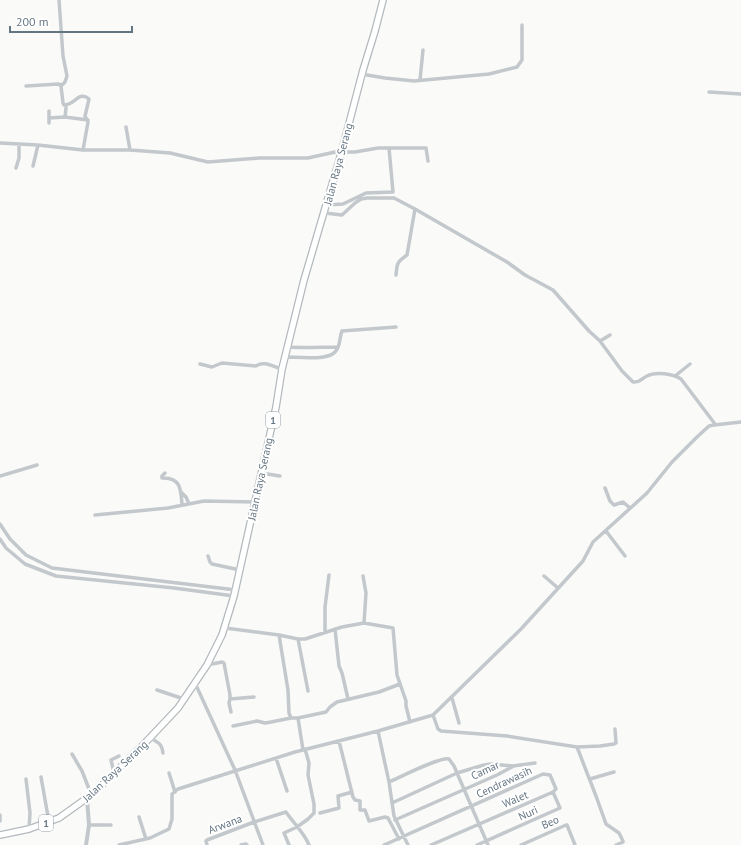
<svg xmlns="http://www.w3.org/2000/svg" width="741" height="845" font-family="'PT Sans',sans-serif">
<rect width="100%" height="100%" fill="#fafaf8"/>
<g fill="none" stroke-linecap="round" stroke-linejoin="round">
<g stroke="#b4b9bd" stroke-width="8">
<path id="trunk" d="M0,835L29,829L59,818L87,798L100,787L145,743L178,708L207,665L222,635L234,596L276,407L282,369L304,280L341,154L363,70L375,31L383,0"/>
</g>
<path stroke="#c3c8cc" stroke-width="3.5" d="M59,0L63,56L67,76L65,82L61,86
M361,74L385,78L414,81L489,74L517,67L522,60V25
M420,80L423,50
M26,86L59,84L61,86L63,103L64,105C75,105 79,90 89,99L85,116L88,122L83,150
M709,92L741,94
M49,111V123
M65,117L66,108
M49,118L65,117L88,120
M126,127L130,150
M0,143L38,145L83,150H130L170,153L208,162L259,158H308L335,152L341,154L347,152H355L378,148H389L393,192L366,193L343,204L327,205
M389,148H426L428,161
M33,166L38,145
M16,168L19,158V144
M325,213L342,215L355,203L361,199L367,198H394L415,209L507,262L525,275L553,290L589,331L600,341L622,371L633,382C640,383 642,378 647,376C656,371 673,374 681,379L715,424
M396,275C397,263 397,262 407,255L415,209
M600,341L610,335
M287,347C304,348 321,347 338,347
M285,357C297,357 327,361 335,352C341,346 339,338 342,331L396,327
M200,364L212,367L222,363L256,366C263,360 274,367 282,369
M675,376L690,364
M165,473L162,476V478C181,477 181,490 182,505
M261,473L280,476
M0,476L37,465
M605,488L610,501L614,505L623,502L630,508
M181,492L186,497L189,504
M95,515L168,508L204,501L255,502
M0,524L10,539L26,555L52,568L236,590
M606,531L625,556
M0,539L6,548L25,564L56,576L174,588L234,596
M208,556L210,562L212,564L240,570
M363,576L366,593L364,623
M544,576L558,588
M225,628L279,635L288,690L289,713L291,718H298L326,712L330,707L337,702L379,692L400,684
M335,629L339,666L342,673L348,699
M325,632V607L329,575
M279,635L298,639H305L342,627L364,623L393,628L397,675L406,701V706L410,722
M298,639L308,691
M207,665L222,662L224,663L230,695V699L229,703L231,712
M195,683L235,770L263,845
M157,690L184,699
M452,698L459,723
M230,699L254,697
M433,715L438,729L441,731L507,736L577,747L596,796L606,824L619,833L623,841V842L616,845
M298,718L303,750
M233,726L257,721L265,723L271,722L291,718
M378,731L389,782L394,816L408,845
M150,738C158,742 162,744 163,753
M339,741L353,797L355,800L360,801V810H365L369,821L385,817L388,818L399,839
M577,747L600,746L614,744L616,743L615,729
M72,754L82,771L91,794
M276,758L287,791
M484,765L486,770
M114,773L111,760L119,756
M169,773L175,792
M41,777L49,822
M26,779L30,813L29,829
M590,779L614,772
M389,782C401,777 439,757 449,759L454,766L488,845
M392,803L457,773L484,765L491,764L513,766L535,763
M320,813L339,808L338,796L352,792
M0,815V821
M139,817L146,839
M395,820L497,775L512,767
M89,825H111
M119,845L150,838L169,829L172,819V794L178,789L295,752L378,731L433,715L521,629L583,561L593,542L647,493L672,462L697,437L709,426L714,425L741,422
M207,845L206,841L207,840L254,822L286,812C294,824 304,832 309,845
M241,845L246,844L247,845
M289,845L284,833L297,827L308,819L314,813V804L308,775L309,763L305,749
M384,845L543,774L550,775L556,789L553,792L431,845
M477,845L560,808L553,792
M521,845L566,825H567L575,845"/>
<path stroke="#c3c8cc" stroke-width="4" d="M86,845L89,825L87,798"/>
<use href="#trunk" stroke="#fff" stroke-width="5.5"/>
</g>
<g text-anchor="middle" stroke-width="4" stroke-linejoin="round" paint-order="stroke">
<g fill="#fff" stroke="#939fa8" stroke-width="1">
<rect x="266" y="412" width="14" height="16" rx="3"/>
<rect x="39" y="815" width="14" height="16" rx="3"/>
</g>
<g font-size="10" font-weight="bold" fill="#657683">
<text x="273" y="424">1</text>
<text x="46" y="827">1</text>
</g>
<g font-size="11" fill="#657683" stroke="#fff">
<text transform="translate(338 164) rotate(-75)" y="4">Jalan Raya Serang</text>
<text transform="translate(260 479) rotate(-78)" y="4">Jalan Raya Serang</text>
<text transform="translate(485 770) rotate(-25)" y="4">Camar</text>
<text transform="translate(115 771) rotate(-43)" y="4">Jalan Raya Serang</text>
<text transform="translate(504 782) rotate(-25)" y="4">Cendrawasih</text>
<text transform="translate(515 799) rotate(-23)" y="4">Walet</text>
<text transform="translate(528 813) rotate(-24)" y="4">Nuri</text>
<text transform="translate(550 822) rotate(-23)" y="4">Beo</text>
<text transform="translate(225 824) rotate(-21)" y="4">Arwana</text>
</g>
</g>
<path d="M10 26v6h122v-6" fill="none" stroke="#657683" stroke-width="2"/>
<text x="16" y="26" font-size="12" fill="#657683" stroke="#ffffff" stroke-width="3" paint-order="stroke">200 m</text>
</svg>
